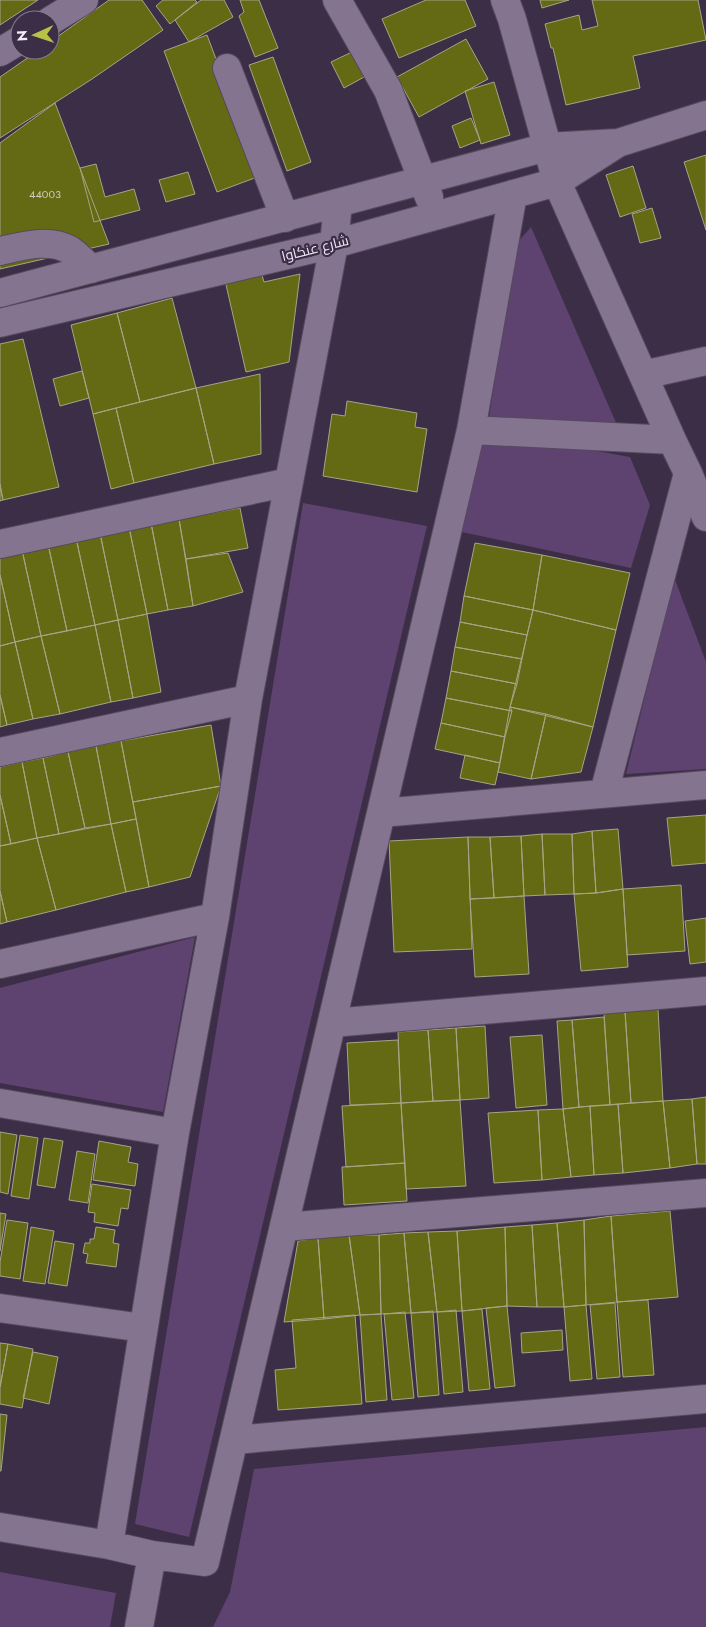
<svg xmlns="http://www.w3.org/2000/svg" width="706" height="1627" font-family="Jost,Cairo,sans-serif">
<rect width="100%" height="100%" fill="#3d2e47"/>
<path fill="#5e4370" d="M531,227L617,425L489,417L517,243Z
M484,431L630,457L650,505L631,568L462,532Z
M303,503L427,526L189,1537L135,1524Z
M674,577L706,662V769L626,774Z
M195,937L163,1112L0,1083V988Z
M706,1427V1627H213L230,1592L254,1469Z
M0,1572L116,1593L110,1627H0Z"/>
<path fill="#646913" stroke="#a3a686" d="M0,0H38L0,25Z
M109,0H142L163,30L92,79L0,138V77L39,50H50V42Z
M163,0H195L197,2L170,24L156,6Z
M201,0H224L233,17L189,42L175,20Z
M240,0H259L278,48L255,57L239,16L244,12Z
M426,0H465L476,26L399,58L382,19Z
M540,0H569L542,8Z
M592,0H698L706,40L633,56L640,88L566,105L553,48H551L545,24L579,15L582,30L598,26Z
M207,35L260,176L217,192L164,51Z
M466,39L488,79L419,117L397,77Z
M354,51L366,76L344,88L331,62Z
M273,57L311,162L287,171L249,65Z
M494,82L510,135L481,144L465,91Z
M55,103L109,244L0,269V143Z
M471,118L480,140L460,148L452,126Z
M706,155V230L684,162Z
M96,164L105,197L134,189L140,210L94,222L80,168Z
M633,166L646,208L620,217L606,175Z
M188,172L195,194L166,202L159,180Z
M652,208L661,238L640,243L632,214Z
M260,268L264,282L300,274L289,362L246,372L224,276Z
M172,298L196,388L140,402L117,313Z
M117,313L140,402L93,414L71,325Z
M23,339L59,487L3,500L0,486V344Z
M82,371L89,398L60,406L53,379Z
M260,374L261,454L214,464L196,388Z
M196,388L214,464L134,483L116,408Z
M347,401L417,413L415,427L427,429L417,492L323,476L332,414L345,416Z
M116,408L134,483L111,489L93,414Z
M0,484L3,500L0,501Z
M240,508L248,548L186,559L179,519Z
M179,519L193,606L168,610L151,523Z
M151,523L168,610L147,614L129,527Z
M129,527L147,614L118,620L100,533Z
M100,533L118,620L95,625L76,538Z
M76,538L95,625L67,631L48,544Z
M475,543L542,555L533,610L464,596Z
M48,544L67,631L41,636L22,550Z
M22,550L41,636L15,642L0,575V555Z
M228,553L243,592L193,606L186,559Z
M542,555L630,573L616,630L533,610Z
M0,575L15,642L0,646Z
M464,596L533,610L527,635L460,622Z
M533,610L616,630L593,727L510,707Z
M147,614L161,692L133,698L118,620Z
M118,620L133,698L111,702L95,625Z
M460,622L527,635L522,659L455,647Z
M95,625L111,702L60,714L41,636Z
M41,636L60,714L33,719L15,642Z
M15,642L33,719L7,725L0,695V646Z
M455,647L522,659L517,684L451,671Z
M451,671L517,684L510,707L512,711L446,698Z
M0,695L7,725L0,727Z
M446,698L512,711L505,737L441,723Z
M510,707L546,714L531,779L498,772Z
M546,714L593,727L581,772L531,779Z
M441,723L505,737L500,763L435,749Z
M211,725L221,786L133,802L121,741Z
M121,741L136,819L111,824L96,746Z
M96,746L111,824L85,828L68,752Z
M68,752L85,828L59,834L43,758Z
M465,755L500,763L495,785L460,778Z
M43,758L59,834L37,838L22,762Z
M22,762L37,838L11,844L0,795V767Z
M221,786L190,877L149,887L133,802Z
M0,795L11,844L0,846Z
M706,815V863L672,866L667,818Z
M136,819L149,887L126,892L111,824Z
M111,824L126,892L56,910L37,838Z
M618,829L623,889L596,893L592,831Z
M592,831L596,893L574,894L572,834Z
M542,834L545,895L524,896L521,836Z
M542,834H572L574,894L545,895Z
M521,836L524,896L494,898L490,837Z
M468,837H490L494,898L470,899Z
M468,837L472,949L394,952L389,841Z
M37,838L56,910L7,922L0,891V846Z
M681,885L685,951L627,955L623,889Z
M623,889L628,967L581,971L574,894L596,893Z
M0,891L7,922L0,924Z
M524,896L529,974L475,977L470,899Z
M706,918V962L690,964L685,921Z
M658,1009L663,1101L631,1103L625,1011Z
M625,1011L631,1103L610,1105L604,1012Z
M604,1017L610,1105L579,1107L572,1020Z
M572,1020L579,1107L563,1109L557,1021Z
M485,1026L489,1098L460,1100L456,1028Z
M456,1028L460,1100L433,1101L428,1030Z
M428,1030L433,1101L401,1103L398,1032Z
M542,1035L547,1105L516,1108L510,1037Z
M398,1040L401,1103L350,1105L347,1043Z
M706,1097V1164H697L692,1099Z
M692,1099L697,1164L670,1168L663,1101Z
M460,1100L466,1186L406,1189L401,1103Z
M663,1101L670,1168L623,1173L618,1104Z
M401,1103L405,1163L346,1167L342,1106Z
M618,1104L623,1173L594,1175L590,1106Z
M590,1106L594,1175L571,1177L563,1109Z
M563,1109L571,1177L542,1180L538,1110Z
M538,1110L542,1180L494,1183L488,1113Z
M0,1132L17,1135L8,1194L0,1192Z
M20,1135L38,1138L29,1199L11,1196Z
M44,1138L63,1141L55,1188L37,1185Z
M99,1141L131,1147L128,1162L138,1164L135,1186L93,1180Z
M77,1151L95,1154L88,1203L69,1200Z
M405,1163L407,1201L344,1205L342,1167Z
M92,1184L131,1190L128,1209L121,1208L118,1226L94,1222L95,1213L88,1212Z
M670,1211L678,1297L617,1302L611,1216Z
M0,1213L6,1214L0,1251Z
M611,1216L617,1302L586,1305L584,1220Z
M7,1220L28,1223L20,1279L0,1276V1262Z
M584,1220L586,1305L564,1307L557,1223Z
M557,1223L564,1307H537L532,1225Z
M532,1225L537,1307L507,1306L505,1227Z
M31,1227L54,1231L45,1284L23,1281Z
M96,1227L115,1230L113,1243L119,1244L116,1267L86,1263L88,1254L83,1253L85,1243H90V1239H94Z
M505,1227L507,1306L462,1311L457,1231Z
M457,1231L462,1311L437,1312L428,1232Z
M428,1232L437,1312L411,1313L404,1233Z
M404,1233L411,1313L381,1314L379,1235Z
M349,1235L360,1315L324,1319L318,1238Z
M349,1235H379L381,1314L360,1315Z
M318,1238L324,1319L284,1322L298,1241Z
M55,1241L74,1244L67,1286L48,1283Z
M648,1300L654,1375L623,1377L617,1302Z
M615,1303L620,1377L597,1379L590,1305Z
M586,1305L592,1379L570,1381L564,1307Z
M507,1306L515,1386L495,1388L486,1308Z
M482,1309L490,1389L469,1391L462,1311Z
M456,1310L463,1392L444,1394L437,1312Z
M433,1311L439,1395L418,1397L411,1313Z
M405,1312L414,1398L392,1400L384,1314Z
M381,1314L387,1400L366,1402L360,1315Z
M355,1315L362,1404L278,1410L275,1370L296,1368L292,1320Z
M562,1330L563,1350L522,1353L521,1333Z
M0,1343L8,1344L0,1387Z
M8,1344L33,1349L22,1408L0,1404V1387Z
M33,1352L58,1357L49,1404L23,1398Z
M0,1414L7,1415L1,1471H0Z"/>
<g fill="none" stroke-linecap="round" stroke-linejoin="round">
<g stroke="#56495d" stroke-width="30">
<path id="minor" d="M337,0L388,90L429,197
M505,0L512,19L557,182L672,440L688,473L706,517
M50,21L84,0
M0,52L20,40
M227,68L285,218
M0,251C22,246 49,238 70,250C78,255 84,263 91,269
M0,293L547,147L617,143
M0,323L334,244L557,182L618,143L706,115
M643,375L706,361
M471,430L672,440
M0,544L289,482
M0,752L248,699
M604,793L688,473
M381,813L706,785
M0,964L215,917
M332,1023L706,991
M0,1103L175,1133
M284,1227L706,1193
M0,1308L143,1328
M234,1440L706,1399
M0,1527L109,1545L152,1555L205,1562L471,430L513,194
M109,1545L175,1133L215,917L248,699L334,244L338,203
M139,1627L152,1555"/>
</g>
<use href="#minor" stroke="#847490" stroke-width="28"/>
</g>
<g text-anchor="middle" stroke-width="4.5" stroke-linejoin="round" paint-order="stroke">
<g font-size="11" fill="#cfcac0">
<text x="45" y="198">44003</text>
</g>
<g font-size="14" fill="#f3eafa" stroke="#3d2e47">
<text transform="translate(315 248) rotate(-14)" y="5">شارع عنكاوا</text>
</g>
</g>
<g transform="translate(35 35) rotate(267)"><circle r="24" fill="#3d2e47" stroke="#86798f"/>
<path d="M0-4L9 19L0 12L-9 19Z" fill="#b9c146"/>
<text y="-8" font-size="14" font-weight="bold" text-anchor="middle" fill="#f3eafa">N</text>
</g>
</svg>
